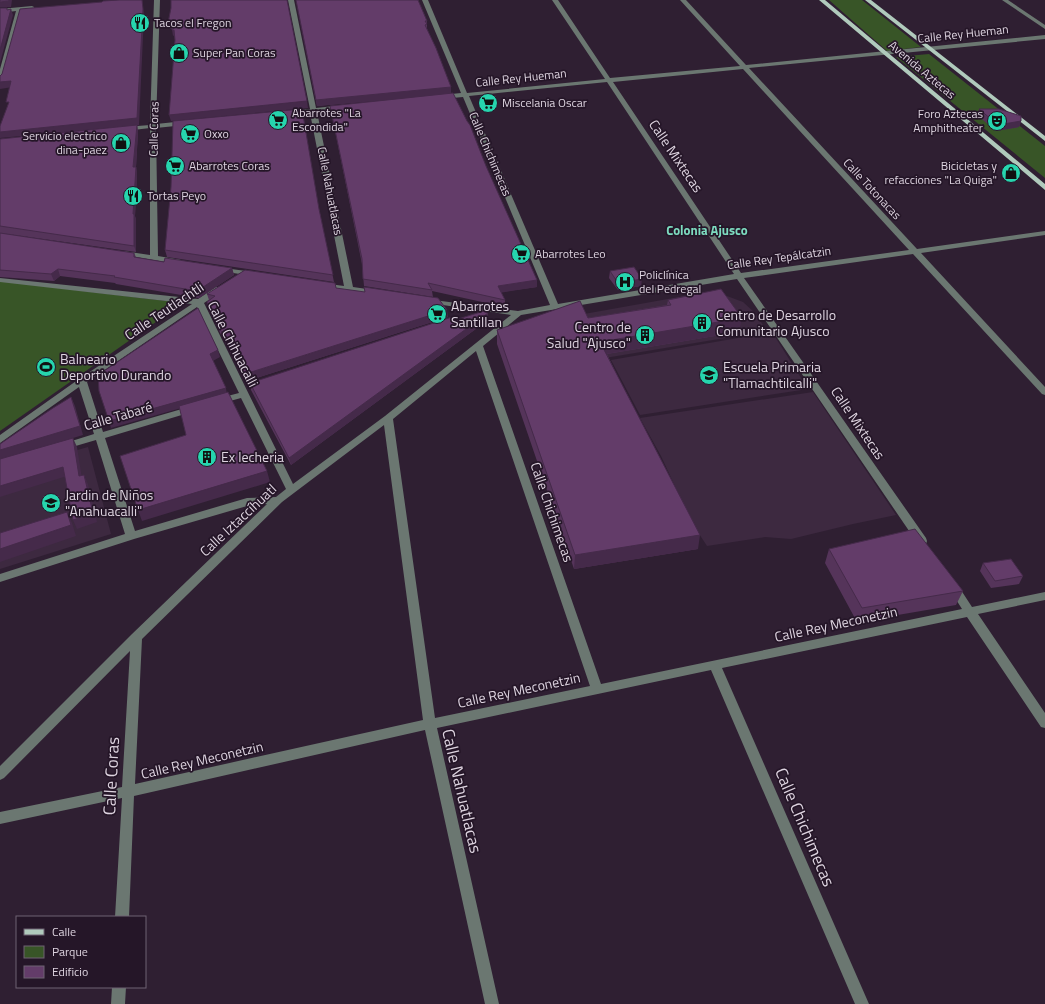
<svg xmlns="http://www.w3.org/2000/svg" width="1045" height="1004" font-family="'Titillium Web',sans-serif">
<rect width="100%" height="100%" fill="#2f1f32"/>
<path fill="#3d2940" d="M707,292L727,296L743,302L755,313L767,331L605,358L584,314Z
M772,332L808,389L640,415L611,360Z
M813,392L896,515L853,524L791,539L765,537L707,546L692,523L661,456L640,418Z
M88,447L111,534L0,569V472Z"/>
<path fill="#385527" d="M829,0H862L921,47L887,51Z
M929,54L1045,146V178L896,57Z
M0,281L183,303L0,431Z"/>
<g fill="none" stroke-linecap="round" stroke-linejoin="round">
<path fill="#6b7771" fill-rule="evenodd" d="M154,0H160L156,124L185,121L188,123L185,125L156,128L158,256L181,260V264H178L123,255L119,253L123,251L150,255V128L125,131L122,129L125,127L150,125Z
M288,0H294L316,108L344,105L347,107L344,109L317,112L353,287L381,291V295L322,287L318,285L322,283L344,286L310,113L289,115L286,113L289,111L310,109Z
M422,0H428L467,93L605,79L552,0H558L610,78L740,66L680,0H686L746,65L1045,35V39L749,68L917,249L1045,231V235L921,253L1045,387V395L1042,394L913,254L744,278L926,538L927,541L926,544H918L737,279L521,315L483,346L601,684L962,609L948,587L949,584L953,583L957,584L972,607L1045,592V600L978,614L1045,713V728L1041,727L967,617L722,668L869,1004H855L711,670L437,728L499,1004H485L425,730L134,796L129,917H115L122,798L0,824V812L122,787L130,651L4,778L0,780V766L132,634L267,504L247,506L134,539L0,582V574L125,534L96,440L62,450L57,447L59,445L94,434L79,387L0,443V435L79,379L192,304L0,282V278L198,299L216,287H222V291L204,303L293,484L385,416L511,315L429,303L425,301L426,299L518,311L550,305L463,97L442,99L439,97L442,95L461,93ZM743,69L909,250L741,273L613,82ZM607,82L734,274L558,304L469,96ZM197,307L239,393L216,399L214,401L219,404L241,398L286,489L276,497L247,498L135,531L105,438L195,411L197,409L192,406L103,432L87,382ZM476,351L590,686L435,718L393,419ZM384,425L423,720L135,784L142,639L282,502Z
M1002,0H1008L1045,25V29Z
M32,6L34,7V9L21,11L3,80L0,82V69L16,11L0,13V9Z
M217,267L253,272L257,274L253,276L220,271H217Z
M112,987H126L125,1004H111Z"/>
<path fill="#b0cabc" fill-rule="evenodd" d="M819,0H825L1045,184V190Z
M865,0H871L1045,136V141Z"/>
</g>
<path fill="#55345a" d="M296,0H418L427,21V29L451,87V94L486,166L537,280V287L501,292L505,300V307L432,291L433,297L364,286L362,264L330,106L448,94L317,106Z
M979,109L1021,121L1019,127L996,131L977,115Z
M137,125L138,132L136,167L137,174L135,216L136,220V252L0,233L134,253L136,257L164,262L232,268L234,275L199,298L116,284L115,283L60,276L54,281L0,277V139Z
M319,209L334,282L167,257L165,250Z
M610,271L641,286L618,290L609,278Z
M336,288L448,317L247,381L230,352L208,309L207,302L209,300L207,294Z
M668,300L739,332L607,354L698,549L574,569L497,344V330L588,318L667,305Z
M455,320H488L291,465L251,390L250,383Z
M829,549L963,591L956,605L857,622L825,563Z
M983,563L1023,576L1019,584L991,588L980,571Z"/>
<path fill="#452a4a" d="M9,0H12L11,7H0V2Z
M142,0L144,15L139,125L0,138V132Z
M11,9L13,15L0,63V50Z
M168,23H172L173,29H170Z
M172,30H174L175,35L173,36Z
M11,81L13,87L0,89V82Z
M451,87V94L317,106L316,100Z
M307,101L308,108L171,121L169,115Z
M1021,121L1019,127L996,131L998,125Z
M137,125L138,132L136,167L137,174L135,216L136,220V252L134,246L133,214V167Z
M232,268L234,275L199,298L197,291Z
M58,269L60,276L54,281L51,274Z
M642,279L641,286L618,290V283Z
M537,280V287L499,293L498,286Z
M447,310L448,317L247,381L245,374Z
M488,313V320L291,465L289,458Z
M742,318L739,332L600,355V342Z
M218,350L220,357L211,362L210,354Z
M226,388L227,395L111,428L109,421Z
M71,397L75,406L83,435L73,438L77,447L83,485L79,476L73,438L0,460V450Z
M63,467L67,476L0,497V486Z
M267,471L270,482L142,521L138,510Z
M84,475L88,484L97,522L77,529L73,520Z
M67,512L72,523L76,536L0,562V549Z
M700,535L698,549L574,569L575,555Z"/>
<path fill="#633c69" stroke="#452a4a" d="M0,0H9V1L0,2Z
M119,0H142L143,9L137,118L0,132V126L9,102H6L11,81L0,82V76L2,74L20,9L102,2L103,1Z
M171,0H287L307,101L169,115L175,40L174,30H172V23H168L171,8Z
M296,0H418L427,21H425L427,24L425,25L436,48L451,87L316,100Z
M0,8H7V10L11,9L0,50Z
M453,93L467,121L470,125L486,166L537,280L498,286L505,300L428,283L432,290L363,279L362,259L330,106Z
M302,109L319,209L333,275L165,250L171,187L173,121Z
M979,109H999L1021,116V121L998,125Z
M137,125L133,167H136L133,214H134V246L0,226V139Z
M0,233L134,253V257L164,262L165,258L232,268L197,291L114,277L115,276L58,269L51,274L0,270Z
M634,267L642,279L618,283L610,271Z
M245,270L335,283L336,288L365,292L364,287L438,298L447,310L245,374L228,345L207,302L215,296L207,294Z
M721,289L742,318L600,342L700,535L575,555L497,330L580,301L588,318L671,305L668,300Z
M198,308L218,350L210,354L226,388L109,421L99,391L98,375Z
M487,310L488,313L289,458L250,383L452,317L455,320Z
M228,392L267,471L138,510L120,456L186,435L179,406Z
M71,397L80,426L0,450V444L53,408Z
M73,438L79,476L84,475L93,513L73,520L63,467L0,486V459Z
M67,512L71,525L0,549V533Z
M915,529L963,591L862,608L829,549Z
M1011,559L1023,576L995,581L983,563Z"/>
<defs>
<g id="restaurant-disc" transform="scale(1)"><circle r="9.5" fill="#26d5ae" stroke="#251628"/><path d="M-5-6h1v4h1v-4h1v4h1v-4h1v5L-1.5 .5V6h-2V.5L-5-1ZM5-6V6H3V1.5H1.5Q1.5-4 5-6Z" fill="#111"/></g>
<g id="shop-disc" transform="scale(1)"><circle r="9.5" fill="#26d5ae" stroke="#251628"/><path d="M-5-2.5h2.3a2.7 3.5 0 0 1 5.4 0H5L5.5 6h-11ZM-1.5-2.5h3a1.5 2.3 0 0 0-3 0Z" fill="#111"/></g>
<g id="supermarket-disc" transform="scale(1)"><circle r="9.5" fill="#26d5ae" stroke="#251628"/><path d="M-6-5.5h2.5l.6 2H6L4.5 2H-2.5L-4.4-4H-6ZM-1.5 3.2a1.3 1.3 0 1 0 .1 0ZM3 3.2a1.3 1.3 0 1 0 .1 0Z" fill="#111"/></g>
<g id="theatre-disc" transform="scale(1)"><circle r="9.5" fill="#26d5ae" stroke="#251628"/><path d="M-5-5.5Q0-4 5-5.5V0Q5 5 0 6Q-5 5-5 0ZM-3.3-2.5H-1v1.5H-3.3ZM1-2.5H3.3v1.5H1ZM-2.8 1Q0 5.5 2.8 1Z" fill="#111"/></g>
<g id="hospital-disc" transform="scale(1)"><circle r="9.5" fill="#26d5ae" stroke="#251628"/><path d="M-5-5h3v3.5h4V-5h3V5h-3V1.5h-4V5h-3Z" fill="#111"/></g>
<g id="building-disc" transform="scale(1)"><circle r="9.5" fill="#26d5ae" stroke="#251628"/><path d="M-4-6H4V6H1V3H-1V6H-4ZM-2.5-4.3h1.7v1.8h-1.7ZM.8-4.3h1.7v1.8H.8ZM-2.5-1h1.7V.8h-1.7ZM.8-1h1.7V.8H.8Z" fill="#111"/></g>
<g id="stadium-disc" transform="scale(1)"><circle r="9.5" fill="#26d5ae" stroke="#251628"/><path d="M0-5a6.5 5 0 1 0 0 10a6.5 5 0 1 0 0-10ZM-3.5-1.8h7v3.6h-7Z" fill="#111"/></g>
<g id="school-disc" transform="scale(1)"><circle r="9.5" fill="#26d5ae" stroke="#251628"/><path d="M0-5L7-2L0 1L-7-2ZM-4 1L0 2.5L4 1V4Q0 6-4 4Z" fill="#111"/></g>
</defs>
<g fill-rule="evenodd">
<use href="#restaurant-disc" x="140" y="23"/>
<use href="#shop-disc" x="179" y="53"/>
<use href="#supermarket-disc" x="488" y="103"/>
<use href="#supermarket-disc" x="278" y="120"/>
<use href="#theatre-disc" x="997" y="121"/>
<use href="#supermarket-disc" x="190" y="134"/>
<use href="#shop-disc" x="121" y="143"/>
<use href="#supermarket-disc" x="175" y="166"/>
<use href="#shop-disc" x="1011" y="173"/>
<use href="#restaurant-disc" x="133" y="196"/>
<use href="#supermarket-disc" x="521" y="254"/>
<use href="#hospital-disc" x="625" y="282"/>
<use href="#supermarket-disc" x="437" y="314"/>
<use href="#building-disc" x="702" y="323"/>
<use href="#building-disc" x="645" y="335"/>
<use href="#stadium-disc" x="46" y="367"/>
<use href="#school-disc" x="709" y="375"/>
<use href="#building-disc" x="207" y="457"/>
<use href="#school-disc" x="51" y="503"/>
</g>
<g text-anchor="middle" stroke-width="3.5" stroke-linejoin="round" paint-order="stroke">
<g font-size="12" fill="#ded4e0" stroke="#251628" text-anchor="start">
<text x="154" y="27">Tacos el Fregon</text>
<text x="193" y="57">Super Pan Coras</text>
<text x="502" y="107">Miscelania Oscar</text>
<text x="292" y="117">Abarrotes "La<tspan x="292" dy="14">Escondida"</tspan></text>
<text x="983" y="118" text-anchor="end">Foro Aztecas<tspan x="983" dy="14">Amphitheater</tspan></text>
<text x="204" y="138">Oxxo</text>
<text x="107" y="140" text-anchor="end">Servicio electrico<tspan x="107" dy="14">dina-paez</tspan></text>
<text x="189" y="170">Abarrotes Coras</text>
<text x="997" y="170" text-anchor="end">Bicicletas y<tspan x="997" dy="14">refacciones "La Quiga"</tspan></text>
<text x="147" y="200">Tortas Peyo</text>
<text x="535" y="258">Abarrotes Leo</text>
<text x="639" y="279">Policlínica<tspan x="639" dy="14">del Pedregal</tspan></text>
</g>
<g font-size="12" fill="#ded4e0" stroke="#251628">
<text transform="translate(963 34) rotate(-6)" y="4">Calle Rey Hueman</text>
<text transform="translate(922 70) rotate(40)" y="4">Avenida Aztecas</text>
<text transform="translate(521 78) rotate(-6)" y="4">Calle Rey Hueman</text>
<text transform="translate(154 129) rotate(-89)" y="4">Calle Coras</text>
<text transform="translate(490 154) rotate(67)" y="4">Calle Chichimecas</text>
<text transform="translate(872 189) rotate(47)" y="4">Calle Totonacas</text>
<text transform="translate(330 191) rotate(79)" y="4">Calle Nahuatlacas</text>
<text transform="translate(779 258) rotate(-8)" y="4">Calle Rey Tepálcatzin</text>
</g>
<g font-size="13" font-weight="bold" fill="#7ddcc0" stroke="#251628">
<text x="707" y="235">Colonia Ajusco</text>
</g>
<g font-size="14" fill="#ded4e0" stroke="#251628">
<text transform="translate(676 156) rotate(56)" y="5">Calle Mixtecas</text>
<text transform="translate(164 311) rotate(-34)" y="5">Calle Teutlachtli</text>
<text transform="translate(233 344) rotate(63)" y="5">Calle Chihuacalli</text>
<text transform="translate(118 416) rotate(-16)" y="5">Calle Tabaré</text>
<text transform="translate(858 423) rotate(56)" y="5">Calle Mixtecas</text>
<text transform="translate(552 512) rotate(71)" y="5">Calle Chichimecas</text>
<text transform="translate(238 520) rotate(-43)" y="5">Calle Iztaccíhuatl</text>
<text transform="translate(836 624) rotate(-12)" y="5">Calle Rey Meconetzin</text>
<text transform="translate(519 690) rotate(-12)" y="5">Calle Rey Meconetzin</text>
<text transform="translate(202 760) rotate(-13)" y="5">Calle Rey Meconetzin</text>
</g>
<g font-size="14" fill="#ded4e0" stroke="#251628" text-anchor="start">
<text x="451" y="311">Abarrotes<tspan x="451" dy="16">Santillan</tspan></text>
<text x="716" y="320">Centro de Desarrollo<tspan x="716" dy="16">Comunitario Ajusco</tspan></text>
<text x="631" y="332" text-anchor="end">Centro de<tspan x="631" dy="16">Salud "Ajusco"</tspan></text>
<text x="60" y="364">Balneario<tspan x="60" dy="16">Deportivo Durando</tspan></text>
<text x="723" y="372">Escuela Primaria<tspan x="723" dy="16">"Tlamachtilcalli"</tspan></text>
<text x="221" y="462">Ex lecheria</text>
<text x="65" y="500">Jardin de Niños<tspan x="65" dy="16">"Anahuacalli"</tspan></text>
</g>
<g font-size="17" fill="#ded4e0" stroke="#251628">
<text transform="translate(111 776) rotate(-87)" y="6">Calle Coras</text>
<text transform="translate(462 791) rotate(77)" y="6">Calle Nahuatlacas</text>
<text transform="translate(805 827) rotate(67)" y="6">Calle Chichimecas</text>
</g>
</g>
<rect x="16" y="916" width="130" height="72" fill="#251628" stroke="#6f6272"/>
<rect x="24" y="929" width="20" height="6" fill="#b0cabc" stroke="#6f6272"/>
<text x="52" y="936" font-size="12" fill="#ded4e0">Calle</text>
<rect x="24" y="946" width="20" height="12" fill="#385527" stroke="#6f6272"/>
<text x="52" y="956" font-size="12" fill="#ded4e0">Parque</text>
<rect x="24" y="966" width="20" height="12" fill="#633c69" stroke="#6f6272"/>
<text x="52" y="976" font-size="12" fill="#ded4e0">Edificio</text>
</svg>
